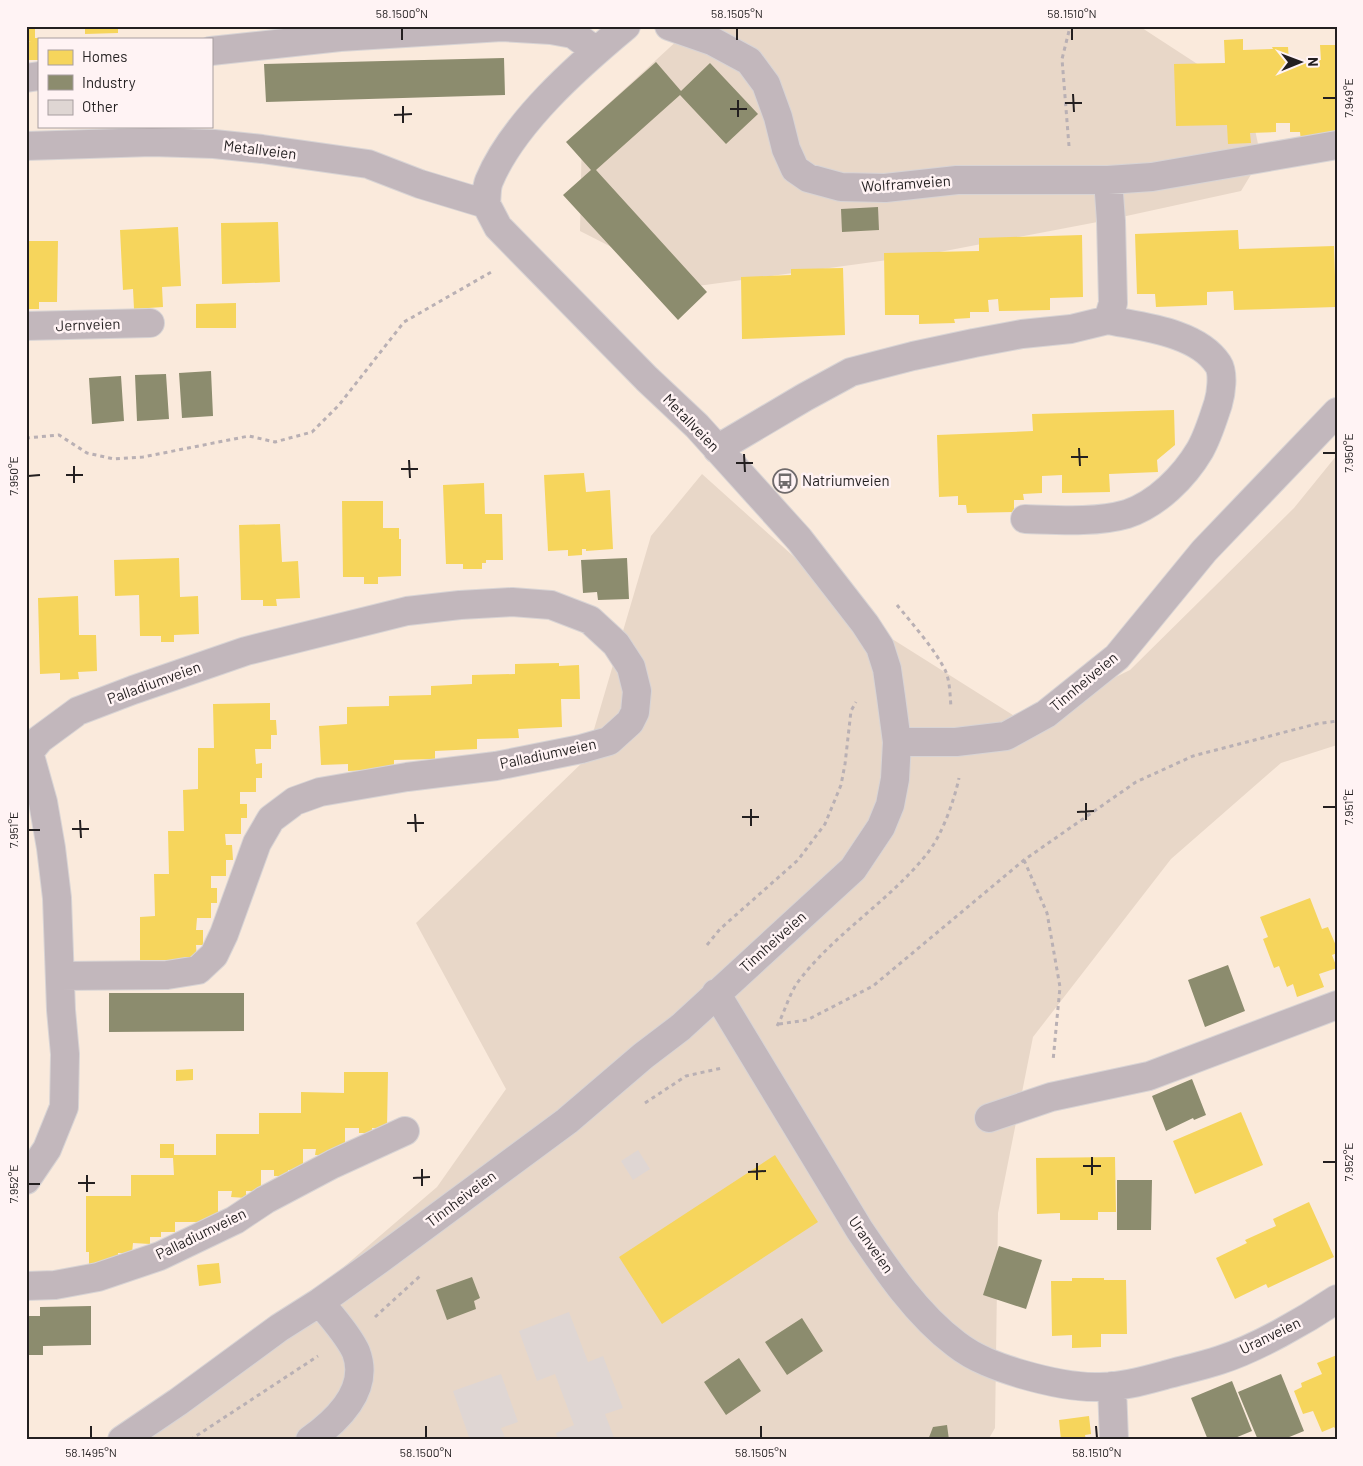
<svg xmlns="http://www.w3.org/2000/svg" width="1363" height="1466" font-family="Barlow,sans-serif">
<rect width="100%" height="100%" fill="#fcf6f6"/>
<path fill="#faeadc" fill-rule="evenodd" d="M26,26H1337V1440H26ZM39,39H211V126H39Z"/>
<path fill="#e8d7c8" d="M693,26H1139L1248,97L1261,158L1241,191L1108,220L924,255L690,287L580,231L582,128Z
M1337,455V745L1281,763L1171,859L1033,1037L998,1213L995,1428L988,1440H134L255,1343L437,1187L506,1089L416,923L585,760L651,536L702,474L870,625L1024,722L1130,670L1294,508Z"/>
<path fill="#f6d55c" d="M26,26H35V38H39V60H26V42L31,41H26Z
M85,26H118V33L85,34Z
M1243,39V50L1273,49L1272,47H1288L1289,61L1321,60L1320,45H1337V140L1301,141L1300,132H1290V123H1276V132L1250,133L1251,143L1228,144L1227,125L1176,126L1174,64L1225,63L1224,40Z
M278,222L280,282L222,284L221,223Z
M178,227L181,286L162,287L163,307L134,309L133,289L123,290L120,230Z
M1238,230L1239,249L1334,246L1336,307L1234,310L1233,291L1207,292V305L1156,307L1155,294H1137L1135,234Z
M1082,235L1083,297L1050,298V310L999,311L998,299L988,300L989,312H970V318L954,319L955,323L919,324V315H885L884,253L979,251V238Z
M26,241H58L57,302H39V309H26Z
M843,268L845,335L742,339L741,277L791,275V269Z
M236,303V328H196V304Z
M1174,410L1175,445L1157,460L1158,472L1109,474L1110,492L1062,493V475L1042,476V493L1023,494L1024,500H1014V512L967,513L966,505H958V496L939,497L937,435L1033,431L1032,414Z
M584,473L586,492L610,490L613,549L586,551V549H582V555L568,556V550L548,551L544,475Z
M484,483L485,514H502L503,560H486V563H482V569H463V564H446L443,485Z
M342,501H383V528H399V539H401V576L378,577V584H364V577H343Z
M280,524L282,562L298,561L300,598L276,599L277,606H263V600H241L239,525Z
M179,558L180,597L198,596L199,634L174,635V642H161V636H140L139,595L115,596L114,560Z
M78,596L79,635H96L97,671L78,672L79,679L60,680V673L40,674L38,598Z
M559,663V666L579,665L580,699H561L562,727L518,729L519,738L477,739V749L435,751V759L394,760V769L348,771V764L321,765L319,726L347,724V707L389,706V696L431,695V686L472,684V675L515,674V664Z
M270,703V720H276L277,735H271V749H255L256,764L262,763V778H256V792H240V804H247V818H241V834H225L226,845H232L233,860H226V876H211V888H217V903H211V918H197L196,930H203V945H196L197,960H140V917L155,916L154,874H169L168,831H184L183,790L198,789V748H214L213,704Z
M1310,898L1322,929L1328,927L1337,948V953L1332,955L1337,968L1319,974L1324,987L1297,997L1293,984L1287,987L1279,966L1274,968L1263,939L1268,937L1260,917Z
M193,1069V1080L176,1081V1070Z
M344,1072H388L387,1128H372V1133H359V1128H345V1149H330V1155H315L316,1149H303V1170H288V1176H274V1170H261V1191H246V1198L231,1197L232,1191H218V1219H203V1222H175V1232H161V1237H150V1244L133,1243L132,1253H118V1258H107L108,1264H89V1252H86V1196H131V1175H174L173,1158H160V1144H174V1155H216V1134H259V1113H301V1092L344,1093Z
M1241,1112L1263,1165L1195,1194L1173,1141Z
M775,1155L818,1222L662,1324L619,1257Z
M1115,1157L1116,1212H1098V1220H1060V1213L1037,1214L1036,1158Z
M1309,1202L1334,1257L1268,1288L1266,1284L1235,1299L1216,1258L1247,1243L1245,1240L1276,1226L1273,1219Z
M219,1263L221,1283L199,1286L197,1265Z
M1072,1278H1104V1280H1126L1127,1334H1101V1347L1072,1348V1335L1052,1336L1051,1281H1072Z
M1337,1355V1432L1334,1427L1322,1432L1313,1411L1303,1414L1294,1391L1302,1387L1301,1383L1322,1374L1317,1363Z
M1089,1416L1091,1434L1085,1435L1086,1440H1061L1059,1420Z"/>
<path fill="#8c8c6e" d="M504,58L505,95L266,102L264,64Z
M656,62L681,91L710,63L758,114L726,144L680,95L596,170L707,292L678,320L563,195L591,170L566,142Z
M878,207L879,230L842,232L841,209Z
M211,371L213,416L182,418L179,373Z
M166,374L169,419L137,421L135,375Z
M121,376L124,421L92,424L89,378Z
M627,558L629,599L598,600L597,592L583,593L581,560Z
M1228,965L1245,1011L1205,1027L1188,980Z
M109,993H244V1031L109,1032Z
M1192,1079L1206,1115L1194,1120L1193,1118L1166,1131L1152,1096Z
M1117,1180H1152L1151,1230H1117Z
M999,1246L1042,1260L1026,1309L983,1295Z
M472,1277L480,1298L474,1301L476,1309L447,1320L436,1290Z
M91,1306V1345L43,1346V1355H26V1316H40V1307Z
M802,1318L823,1351L787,1375L765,1342Z
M739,1358L761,1391L726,1415L704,1382Z
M1281,1374L1304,1431L1282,1440H1258L1238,1392Z
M1232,1381L1252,1431L1230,1440H1208L1191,1398Z
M947,1425L949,1440H928L933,1427Z"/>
<path fill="#dfd6d3" d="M638,1150L650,1169L633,1180L621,1161Z
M569,1312L588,1362L603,1356L623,1408L605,1414L615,1440H558L556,1433L574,1425L555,1374L537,1381L519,1331Z
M501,1374L518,1422L501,1428L506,1440H470L453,1391Z"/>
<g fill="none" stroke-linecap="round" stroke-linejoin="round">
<g stroke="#d8d4d5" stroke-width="30">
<path id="minor" d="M669,26L712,41L749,61L766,84L778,117L786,149L795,169L808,178L841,187L885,188L957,180H1108L1152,177L1337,145
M211,51L340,37L502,27L551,30L573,34L596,51
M26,78L39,76
M26,146L152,142L214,144L262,149L368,164L420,184L486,204L498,227L647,379L697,426L799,539L865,624L880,647L887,669L891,697L897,742L895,779L890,805L881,827L853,869L681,1027L643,1056L567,1121L379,1260L320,1302L279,1328L178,1402L122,1440
M486,204C487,197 486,188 489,181C513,123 578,66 626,26
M26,326L150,323
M717,449L805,397L851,372L913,356L974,343L1022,334L1071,329L1108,320L1113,303L1111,221L1108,180
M1025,519C1057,520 1096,523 1127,514C1157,504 1184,477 1200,450C1208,436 1213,419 1218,404C1221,394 1224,373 1218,364C1197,332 1142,327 1108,320
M897,742H956L1006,736L1046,714L1117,657L1204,551L1337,412
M26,748L29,752L43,802L51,848L57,898L61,1010L65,1054L64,1107L47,1149L26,1180
M29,752L40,739L78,711L133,690L246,651L407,611L460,605L512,602L551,605L590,620L616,644L631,667L637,691L635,712L630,722L609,741L581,749L496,766L407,777L320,792L295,801L271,819L257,843L224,934L214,955L198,970L167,975L60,976
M716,993L859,1229C886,1269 917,1315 956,1344C975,1359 998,1367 1021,1374C1045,1381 1069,1387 1095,1387C1118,1388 1143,1381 1165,1375C1183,1370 1202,1366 1220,1360C1257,1348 1304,1321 1337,1299
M989,1118L1051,1097L1149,1076L1337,1005
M26,1286L55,1285L98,1277L160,1256L235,1220L265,1200L333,1164L405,1131
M1112,1386L1114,1440
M310,1440C338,1420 370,1389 356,1352C348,1334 332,1318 320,1302"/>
</g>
<path stroke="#b9b0b4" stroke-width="3" stroke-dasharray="4 4" stroke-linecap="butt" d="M1069,146L1062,59L1069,31L1073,26
M26,438L59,435L87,453L114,459L143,457L249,436L275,442L312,432L339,405L404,322L493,271
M897,605C911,622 937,652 946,672C950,683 950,695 951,707
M1024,860L1047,913L1060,987L1053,1061
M707,945L720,929L798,860L825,824L841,785L845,764L851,711L856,702
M779,1024L807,1020L873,986L1024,860L1136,782L1193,756L1316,724L1337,721
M777,1026C786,1010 789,992 801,978C837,932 890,900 926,855C942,836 954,801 959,778
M645,1103L686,1076L722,1068
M375,1317L420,1276
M190,1440L318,1356"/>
<use href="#minor" stroke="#c2b7bc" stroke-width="28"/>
</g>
<path fill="none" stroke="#231f20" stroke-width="2" d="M402,28V40M737,28V40M1072,28V40M1073,94L1074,112M1323,98H1336M738,100V117M1065,103H1082M403,106V123M730,109H747M394,115L412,114M1079,448L1080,466M1323,453H1336M744,454L745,472M1071,457H1088M409,460L410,478M736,463H753M74,466V483M401,469H418M66,475H83M28,476L40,475M1086,803V820M1323,807H1336M751,809V826M1077,812L1094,811M415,814L416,832M742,817H759M80,820L81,838M407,823H424M72,829H89M28,830H40M1092,1157V1175M1323,1162H1336M757,1163V1180M1083,1166H1101M422,1169V1186M748,1172L766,1171M87,1175V1192M413,1178L430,1177M78,1183H95M28,1184H40M91,1426V1438M426,1426V1438M761,1426V1438M1096,1426L1097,1438"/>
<defs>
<g id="bus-ring" transform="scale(1.25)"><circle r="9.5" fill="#fff3f4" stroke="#6f6a6b" stroke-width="1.5"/><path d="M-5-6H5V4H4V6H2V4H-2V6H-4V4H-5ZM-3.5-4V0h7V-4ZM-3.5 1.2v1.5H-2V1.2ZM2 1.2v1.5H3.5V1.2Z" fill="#6f6a6b"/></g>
</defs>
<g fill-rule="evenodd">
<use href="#bus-ring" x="785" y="481"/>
</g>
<g text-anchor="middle" stroke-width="5" stroke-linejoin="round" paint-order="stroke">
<g font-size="15" fill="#231f20" stroke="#fff3f4">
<text transform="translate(260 150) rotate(7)" y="5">Metallveien</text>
<text transform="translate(906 184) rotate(-4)" y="5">Wolframveien</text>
<text transform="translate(88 325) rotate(-2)" y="5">Jernveien</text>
<text transform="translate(691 423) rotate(46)" y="5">Metallveien</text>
<text transform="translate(1084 682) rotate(-40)" y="5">Tinnheiveien</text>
<text transform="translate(154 683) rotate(-20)" y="5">Palladiumveien</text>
<text transform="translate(548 754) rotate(-12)" y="5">Palladiumveien</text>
<text transform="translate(773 942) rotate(-42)" y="5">Tinnheiveien</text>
<text transform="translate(461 1199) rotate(-37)" y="5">Tinnheiveien</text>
<text transform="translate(201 1234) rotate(-26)" y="5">Palladiumveien</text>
<text transform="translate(871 1245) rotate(55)" y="5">Uranveien</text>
<text transform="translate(1270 1336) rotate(-26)" y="5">Uranveien</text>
</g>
<g font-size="15" fill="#231f20" stroke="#fff3f4" text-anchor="start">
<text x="802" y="486">Natriumveien</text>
</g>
</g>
<rect width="1363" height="1466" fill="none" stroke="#fff3f4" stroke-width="55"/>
<rect x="38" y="38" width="175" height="90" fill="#fff3f4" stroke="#a79e9f"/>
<rect x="48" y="50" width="25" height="15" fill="#f6d55c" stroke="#a79e9f"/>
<text x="82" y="62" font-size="15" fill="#231f20">Homes</text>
<rect x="48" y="75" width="25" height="15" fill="#8c8c6e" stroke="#a79e9f"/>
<text x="82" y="88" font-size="15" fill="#231f20">Industry</text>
<rect x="48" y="100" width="25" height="15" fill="#dfd6d3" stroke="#a79e9f"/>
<text x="82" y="112" font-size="15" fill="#231f20">Other</text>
<g transform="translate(1300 62) rotate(89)" stroke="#fff3f4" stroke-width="4" paint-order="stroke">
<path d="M0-4L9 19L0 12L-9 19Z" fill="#231f20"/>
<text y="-8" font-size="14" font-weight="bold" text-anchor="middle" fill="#231f20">N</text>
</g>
<rect x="28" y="28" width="1308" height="1410" fill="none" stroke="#231f20" stroke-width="2"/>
<g font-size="12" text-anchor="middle" fill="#231f20">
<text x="402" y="18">58.1500°N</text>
<text x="737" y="18">58.1505°N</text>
<text x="1072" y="18">58.1510°N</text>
<text transform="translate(1349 98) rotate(-90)" y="4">7.949°E</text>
<text transform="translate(1349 453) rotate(-90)" y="4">7.950°E</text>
<text transform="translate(14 476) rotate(-90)" y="4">7.950°E</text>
<text transform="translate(1349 807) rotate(-90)" y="4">7.951°E</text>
<text transform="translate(14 830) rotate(-90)" y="4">7.951°E</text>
<text transform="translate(1349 1162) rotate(-90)" y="4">7.952°E</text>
<text transform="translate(14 1184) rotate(-90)" y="4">7.952°E</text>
<text x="91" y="1457">58.1495°N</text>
<text x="426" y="1457">58.1500°N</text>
<text x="761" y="1457">58.1505°N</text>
<text x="1097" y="1457">58.1510°N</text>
</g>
</svg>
